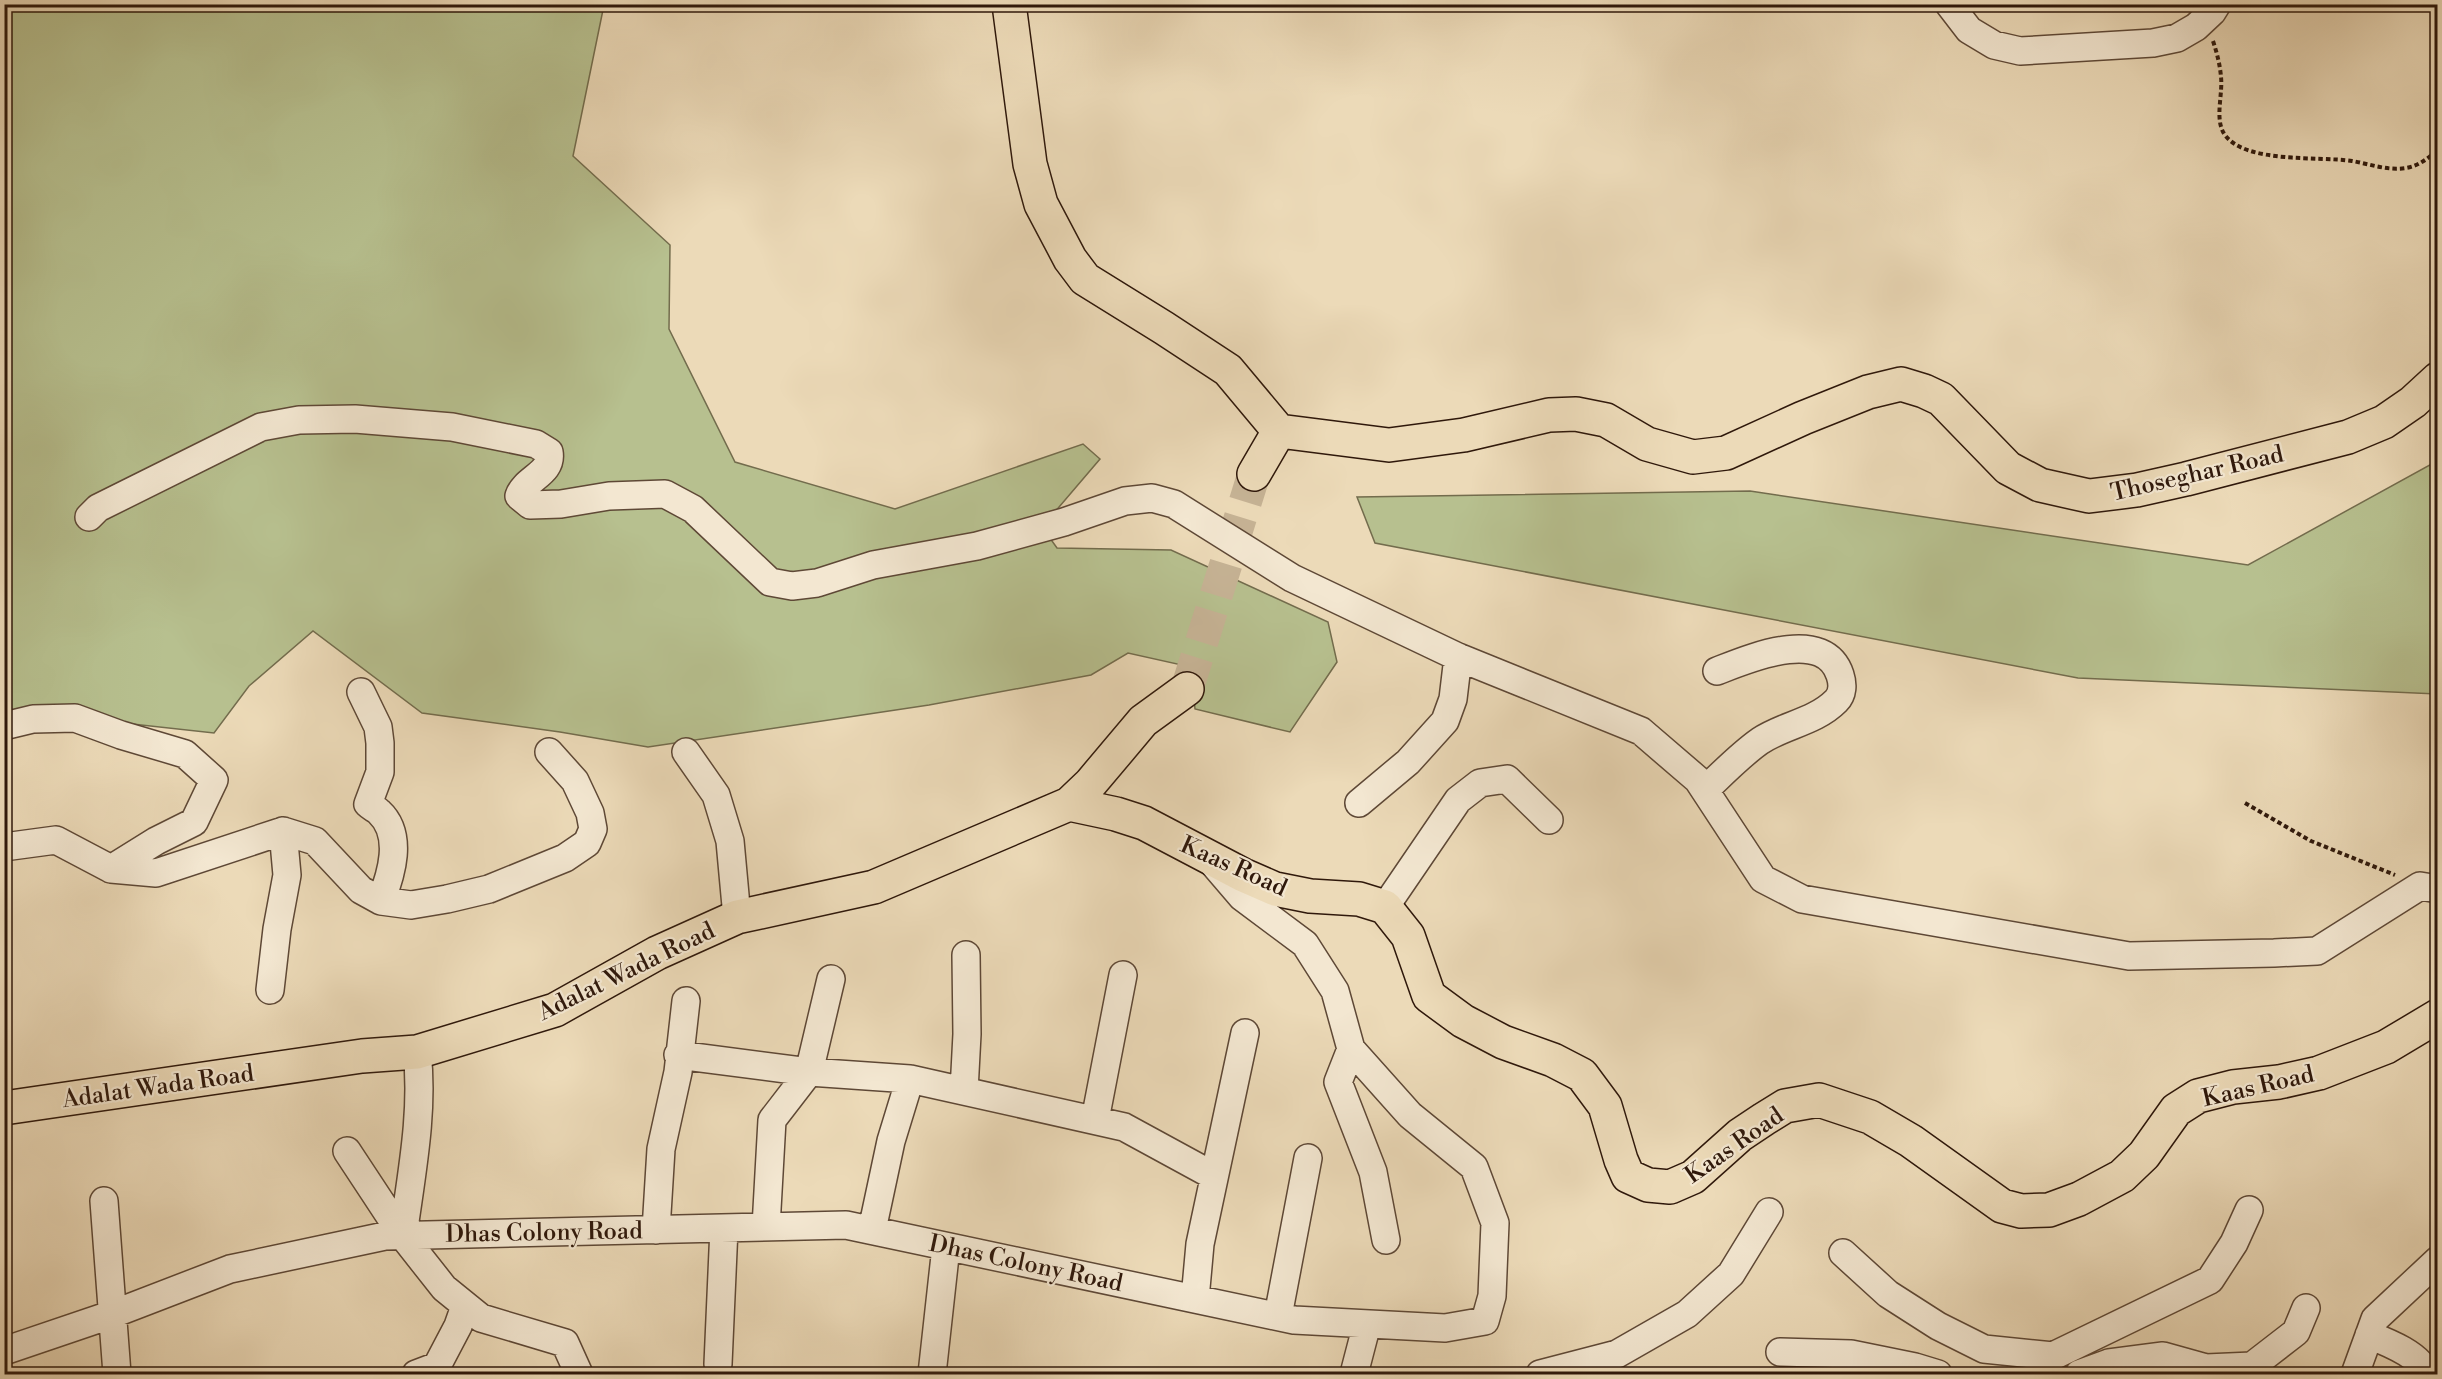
<svg xmlns="http://www.w3.org/2000/svg" width="2442" height="1379" font-family="'Libre Bodoni',serif">
<rect width="100%" height="100%" fill="#ecdab8"/>
<filter id="stains"><feTurbulence type="fractalNoise" baseFrequency=".00333" numOctaves="4"/><feColorMatrix values="0 0 0 0 .2 0 0 0 0 .09 0 0 0 0 .02 0 0 0 .5 -.17"/></filter>
<radialGradient id="worn" r=".72"><stop offset=".6" stop-color="#630" stop-opacity="0"/><stop offset="1" stop-color="#630" stop-opacity=".3"/></radialGradient>
<path fill="#b7c08f" stroke="#736c4d" stroke-width="1.5" d="M5,4L604,5L573,156L670,245L669,329L735,462L895,509L1083,444L1100,459L1042,527L1057,548L1171,550L1328,622L1337,662L1290,732L1195,709L1191,667L1128,653L1091,675L929,705L648,747L560,732L422,713L313,631L249,686L214,733L5,710Z
M2437,461V694L2078,678L1375,543L1357,497L1750,491L2248,565Z"/>
<g fill="none" stroke-linecap="round" stroke-linejoin="round">
<path stroke="#c6b395" stroke-width="33" stroke-dasharray="33 16" stroke-linecap="butt" d="M1187,689L1254,474"/>
<g stroke="#5e4836" stroke-width="30">
<path id="minor" d="M1949,4L1969,30L1994,45L2020,51L2153,43L2177,38L2196,27L2212,12L2217,4
M89,517L98,508L261,427L299,420L355,419L452,427L536,444L549,452C553,474 525,478 519,496L530,505L561,504L609,496L665,494L693,509L770,582L792,586L817,583L873,565L977,546L1064,522L1125,501L1152,498L1174,504L1292,578L1458,657L1641,731L1698,780L1763,879L1802,899L2129,956L2274,953L2317,951L2420,886L2438,889
M361,692L378,727L380,743V772L368,804C371,807 376,809 379,812C404,835 391,875 381,901
M4,726L33,719L75,718L121,735L185,754L214,780L194,822L156,841L111,869
M686,752L716,795L730,841L737,917
M1705,790C1722,774 1740,755 1760,741C1784,725 1815,722 1836,701C1843,694 1843,684 1840,675C1824,626 1748,659 1717,671
M1359,803L1408,762L1445,721L1453,699L1458,657
M4,847L56,840L111,869L156,873L283,831L315,841L361,890L381,901L411,905L447,899L489,889L565,858L587,843L593,829L590,813L575,781L549,752
M1385,907L1458,800L1480,783L1507,779L1549,820
M270,990L277,929L287,875L283,831
M1351,1049L1338,1082L1373,1172L1386,1240
M678,1055L809,1072L910,1079
M964,1091L967,1034L966,955
M1095,1120L1123,975
M347,1151L403,1236L444,1288L481,1318L565,1343L579,1374
M104,1201L117,1374
M766,1227L772,1120L809,1072L831,979
M656,1230L661,1149L678,1072L686,1001
M872,1230L891,1141L910,1079L1124,1127L1214,1176
M403,1236C411,1176 424,1112 417,1052
M1843,1253L1888,1294L1938,1326L1984,1349L2053,1356
M1195,1299L1200,1244L1245,1033
M1278,1316L1308,1158
M2369,1335C2387,1342 2421,1355 2426,1374
M4,1351L113,1314L230,1269L385,1236L846,1225L1294,1320L1445,1328L1485,1321L1492,1296L1495,1223L1474,1167L1410,1115L1351,1049L1335,991L1305,944L1242,897L1212,862
M1780,1352L1851,1354L1915,1367L1938,1374
M2109,1363L2163,1356L2206,1368L2252,1366L2296,1332L2306,1308
M718,1364L724,1228
M416,1374L437,1366L458,1326L465,1306
M932,1374L946,1247
M1354,1374L1367,1324
M1540,1374L1617,1354L1687,1314L1731,1274L1769,1212
M2039,1374L2053,1356L2210,1280L2234,1243L2249,1210
M2079,1374L2109,1363L2126,1370
M2355,1374L2375,1319L2438,1260"/>
</g>
<g stroke="#2f180b" stroke-width="36">
<path id="major" d="M1009,4L1030,164L1041,204L1070,259L1085,279L1164,328L1228,370L1279,431L1389,445L1464,435L1549,415L1576,414L1606,420L1647,444L1693,457L1726,453L1803,418L1868,392L1901,384L1924,391L1941,399L2008,468L2040,485L2089,496L2137,490L2186,479L2348,437L2384,422L2413,402L2438,379
M1254,474L1279,431
M1069,804L1116,814L1144,823L1243,875L1275,889L1310,896L1359,899L1385,907L1408,936L1429,996L1463,1021L1503,1042L1553,1060L1582,1075L1605,1106L1621,1160L1628,1176L1648,1185L1670,1187L1693,1177L1740,1135L1764,1119L1785,1106L1819,1100L1870,1117L1911,1141L2002,1206L2021,1211L2049,1210L2079,1199L2122,1176L2144,1155L2176,1110L2198,1096L2233,1087L2279,1082L2319,1073L2386,1047L2438,1016
M4,1108L362,1056L417,1052L555,1010L657,953L737,917L874,887L1069,804L1090,784L1143,721L1187,689"/>
</g>
<path stroke="#2f180b" stroke-width="4" stroke-dasharray="4.5 3" stroke-linecap="butt" d="M2213,41C2217,53 2220,65 2221,77C2223,95 2214,120 2225,135C2246,164 2320,156 2352,161C2370,164 2387,171 2406,168C2419,166 2428,158 2438,150
M2245,803L2311,841L2395,875"/>
<use href="#minor" stroke="#f3e7d1" stroke-width="27"/>
<use href="#major" stroke="#ecdab8" stroke-width="33"/>
</g>
<g text-anchor="middle" stroke-width="4.5" stroke-linejoin="round" paint-order="stroke">
<g font-size="24" fill="#2f180b" stroke="#f3e7d1">
<text transform="translate(2197 473) rotate(-13)" y="8">Thoseghar Road</text>
<text transform="translate(1234 866) rotate(24)" y="8">Kaas Road</text>
<text transform="translate(626 971) rotate(-26)" y="8">Adalat Wada Road</text>
<text transform="translate(158 1086) rotate(-8)" y="8">Adalat Wada Road</text>
<text transform="translate(2258 1086) rotate(-13)" y="8">Kaas Road</text>
<text transform="translate(1734 1145) rotate(-35)" y="8">Kaas Road</text>
<text transform="translate(544 1232) rotate(-1)" y="8">Dhas Colony Road</text>
<text transform="translate(1026 1263) rotate(12)" y="8">Dhas Colony Road</text>
</g>
</g>
<rect width="2442" height="1379" fill="none" stroke="#ecdab8" stroke-width="24"/>
<rect x="6" y="6" width="2430" height="1367" fill="none" stroke="#2f180b" stroke-width="3"/>
<rect x="12" y="12" width="2418" height="1355" fill="none" stroke="#2f180b" stroke-width="1.5"/>
<rect width="100%" height="100%" filter="url(#stains)"/>
<rect width="100%" height="100%" fill="url(#worn)"/>
</svg>
